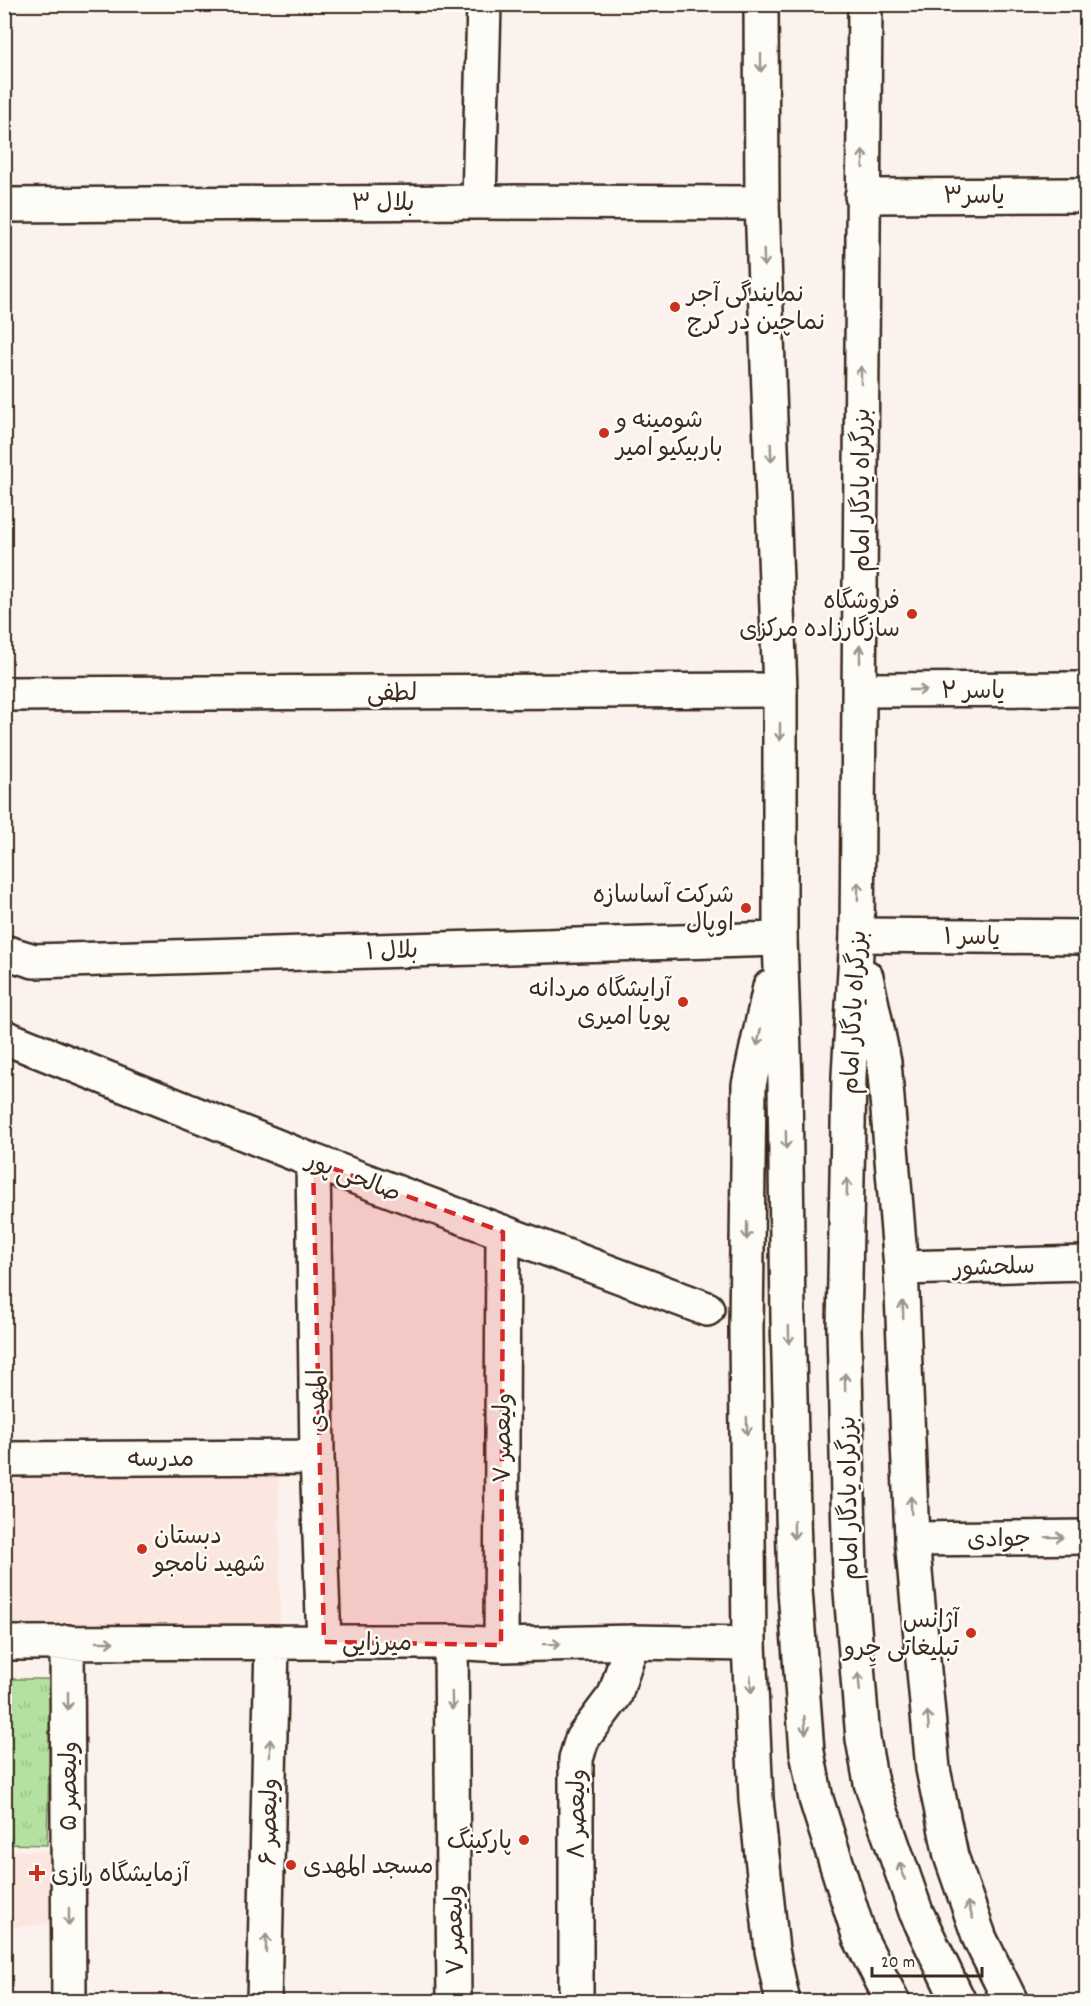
<svg xmlns="http://www.w3.org/2000/svg" width="1091" height="2006" font-family="Dekko,'Playpen Sans Arabic',sans-serif">
<defs>
<pattern id="grass-tufts" width="24" height="20" patternUnits="userSpaceOnUse" patternTransform="scale(1.5)"><rect width="24" height="20" fill="#b4e19f"/><path d="M3 7l-1-3M5 7V3M7 7l1-3M15 17l-1-3M17 17v-4M19 17l1-3" fill="none" stroke="#9cc188"/></pattern>
</defs>
<rect width="100%" height="100%" fill="#fcf2ed"/>
<filter id="ink" filterUnits="userSpaceOnUse"><feTurbulence type="fractalNoise" baseFrequency=".0167" numOctaves="2"/><feDisplacementMap in="SourceGraphic" scale="12" xChannelSelector="R" yChannelSelector="G"/><feConvolveMatrix kernelMatrix="1 2 1 2 8 2 1 2 1" color-interpolation-filters="sRGB"/></filter>
<g filter="url(#ink)">
<path fill="#fbe6e0" d="M5,1475L279,1476L280,1626L5,1623Z
M5,1851H68L69,1922L5,1928Z"/>
<path fill="url(#grass-tufts)" stroke="#78865e" stroke-width="1.5" d="M5,1679H51L47,1845L5,1844Z"/>
<g fill="none" stroke-linecap="round" stroke-linejoin="round">
<g stroke="#3b2a1e" stroke-width="38">
<path id="minor" d="M862,196L1086,195
M479,202L484,4
M4,205L479,202L762,203
M860,690L1086,689
M4,694L780,690
M857,935L1086,937
M4,952L34,961L780,939
M4,1037L313,1161L707,1309
M313,1161L317,1457L324,1642
M901,1268L1086,1263
M4,1459L317,1457
M912,1539L1086,1537
M67,1642L69,2002
M451,1642L454,2002
M4,1643L324,1642H451L501,1645L632,1642L749,1644
M501,1645L503,1232
M264,2002L272,1642
M576,2002V1759L582,1739L615,1695L632,1642"/>
</g>
<g stroke="#3b2a1e" stroke-width="38">
<path id="highway" d="M761,4L762,203L780,690V939L785,1082L788,1319L795,1590L807,1752L816,1799L860,1938L893,2002
M865,4L857,935L849,1076L844,1328L850,1579L863,1739L871,1783L916,1912L959,2002
M866,977L884,1062L901,1268L912,1539L933,1769L951,1856L980,1939L1011,2002
M770,987L749,1085L746,1329L749,1644L756,1799L772,1950L783,2002"/>
</g>
<use href="#minor" stroke="#fdfcf7" stroke-width="33"/>
<use href="#highway" stroke="#fdfcf7" stroke-width="33"/>
</g>
<defs><path id="oneway-shaft" d="M-6 0H5M1.5-3L5.5 0L1.5 3" fill="none" stroke-width="1.6" stroke-linecap="round" stroke-linejoin="round" transform="scale(1.5)"/></defs>
<g stroke="#9c938a">
<use href="#oneway-shaft" transform="translate(761 63) rotate(90)"/>
<use href="#oneway-shaft" transform="translate(863 159) rotate(-89)"/>
<use href="#oneway-shaft" transform="translate(764 258) rotate(88)"/>
<use href="#oneway-shaft" transform="translate(861 375) rotate(-90)"/>
<use href="#oneway-shaft" transform="translate(771 453) rotate(88)"/>
<use href="#oneway-shaft" transform="translate(860 654) rotate(-90)"/>
<use href="#oneway-shaft" transform="translate(918 690)"/>
<use href="#oneway-shaft" transform="translate(780 732) rotate(90)"/>
<use href="#oneway-shaft" transform="translate(858 891) rotate(-89)"/>
<use href="#oneway-shaft" transform="translate(759 1037) rotate(102)"/>
<use href="#oneway-shaft" transform="translate(786 1140) rotate(89)"/>
<use href="#oneway-shaft" transform="translate(847 1187) rotate(-89)"/>
<use href="#oneway-shaft" transform="translate(747 1231) rotate(91)"/>
<use href="#oneway-shaft" transform="translate(903 1310) rotate(-92)"/>
<use href="#oneway-shaft" transform="translate(789 1335) rotate(89)"/>
<use href="#oneway-shaft" transform="translate(845 1382) rotate(-91)"/>
<use href="#oneway-shaft" transform="translate(747 1426) rotate(89)"/>
<use href="#oneway-shaft" transform="translate(911 1505) rotate(-92)"/>
<use href="#oneway-shaft" transform="translate(794 1530) rotate(89)"/>
<use href="#oneway-shaft" transform="translate(1055 1537) rotate(-1)"/>
<use href="#oneway-shaft" transform="translate(105 1642)"/>
<use href="#oneway-shaft" transform="translate(552 1644) rotate(-1)"/>
<use href="#oneway-shaft" transform="translate(859 1682) rotate(-95)"/>
<use href="#oneway-shaft" transform="translate(751 1684) rotate(87)"/>
<use href="#oneway-shaft" transform="translate(68 1701) rotate(90)"/>
<use href="#oneway-shaft" transform="translate(452 1701) rotate(89)"/>
<use href="#oneway-shaft" transform="translate(928 1720) rotate(-95)"/>
<use href="#oneway-shaft" transform="translate(805 1725) rotate(86)"/>
<use href="#oneway-shaft" transform="translate(270 1748) rotate(-89)"/>
<use href="#oneway-shaft" transform="translate(902 1871) rotate(-109)"/>
<use href="#oneway-shaft" transform="translate(970 1910) rotate(-109)"/>
<use href="#oneway-shaft" transform="translate(69 1917) rotate(90)"/>
<use href="#oneway-shaft" transform="translate(266 1943) rotate(-89)"/>
</g>
</g>
<path fill="#d62828" fill-opacity="0.2" stroke="#d62828" stroke-width="4.5" stroke-dasharray="12 8" stroke-linejoin="round" d="M313,1161L503,1232L501,1645L324,1642Z"/>
<g fill="#c8321e" stroke="#fdfcf7" stroke-width="2">
<circle cx="675" cy="307" r="6"/>
<circle cx="604" cy="433" r="6"/>
<circle cx="912" cy="614" r="6"/>
<circle cx="746" cy="908" r="6"/>
<circle cx="683" cy="1002" r="6"/>
<circle cx="142" cy="1549" r="6"/>
<circle cx="971" cy="1633" r="6"/>
<circle cx="524" cy="1840" r="6"/>
<circle cx="291" cy="1865" r="6"/>
<path d="M34 1864h6v6h6v6h-6v6h-6v-6h-6v-6h6z"/>
</g>
<g text-anchor="middle" stroke-width="5" stroke-linejoin="round" paint-order="stroke">
<g font-size="24" fill="#3b2a1e" stroke="#fdfcf7">
<text x="974" y="203">یاسر۳</text>
<text x="383" y="210">بلال ۳</text>
<text transform="translate(861 490) rotate(-90)" y="8">بزرگراه یادگار امام</text>
<text x="973" y="698">یاسر ۲</text>
<text x="392" y="700">لطفی</text>
<text x="972" y="944">یاسر ۱</text>
<text transform="translate(392 950) rotate(-2)" y="8">بلال ۱</text>
<text transform="translate(853 1012) rotate(-87)" y="8">بزرگراه یادگار امام</text>
<text transform="translate(354 1176) rotate(21)" y="8">صالحی پور</text>
<text transform="translate(994 1266) rotate(-2)" y="8">سلحشور</text>
<text transform="translate(316 1401) rotate(-91)" y="8">المهدی</text>
<text transform="translate(502 1438) rotate(-90)" y="8">ولیعصر ۷</text>
<text x="161" y="1466">مدرسه</text>
<text transform="translate(848 1498) rotate(-91)" y="8">بزرگراه یادگار امام</text>
<text transform="translate(999 1538) rotate(-1)" y="8">جوادی</text>
<text x="377" y="1650">میرزایی</text>
<text transform="translate(68 1786) rotate(-90)" y="8">ولیعصر ۵</text>
<text transform="translate(576 1814) rotate(-90)" y="8">ولیعصر ۸</text>
<text transform="translate(268 1822) rotate(-89)" y="8">ولیعصر ۶</text>
<text transform="translate(454 1930) rotate(-91)" y="8">ولیعصر ۷</text>
</g>
<g font-size="24" fill="#3b2a1e" stroke="#fdfcf7" text-anchor="start">
<text x="687" y="301">نمایندگی آجر<tspan x="687" dy="28">نماچین در کرج</tspan></text>
<text x="616" y="427">شومینه و<tspan x="616" dy="28">باربیکیو امیر</tspan></text>
<text x="900" y="608" text-anchor="end">فروشگاه<tspan x="900" dy="28">سازگارزاده مرکزی</tspan></text>
<text x="734" y="902" text-anchor="end">شرکت آساسازه<tspan x="734" dy="28">اوپال</tspan></text>
<text x="671" y="996" text-anchor="end">آرایشگاه مردانه<tspan x="671" dy="28">پویا امیری</tspan></text>
<text x="154" y="1543">دبستان<tspan x="154" dy="28">شهید نامجو</tspan></text>
<text x="959" y="1627" text-anchor="end">آژانس<tspan x="959" dy="28">تبلیغاتی چِرو</tspan></text>
<text x="512" y="1848" text-anchor="end">پارکینگ</text>
<text x="303" y="1873">مسجد المهدی</text>
<text x="51" y="1881">آزمایشگاه رازی</text>
</g>
</g>
<rect width="1091" height="2006" fill="none" stroke="#fdfcf7" stroke-width="24"/>
<rect x="12" y="12" width="1067" height="1982" fill="none" stroke="#3b2a1e" stroke-width="2" filter="url(#ink)"/>
<path d="M872 1967v9h110v-9" fill="none" stroke="#3b2a1e" stroke-width="3"/>
<text x="881" y="1967" font-size="18" fill="#3b2a1e" stroke="#fdfcf7" stroke-width="4.5" paint-order="stroke">20 m</text>
</svg>
